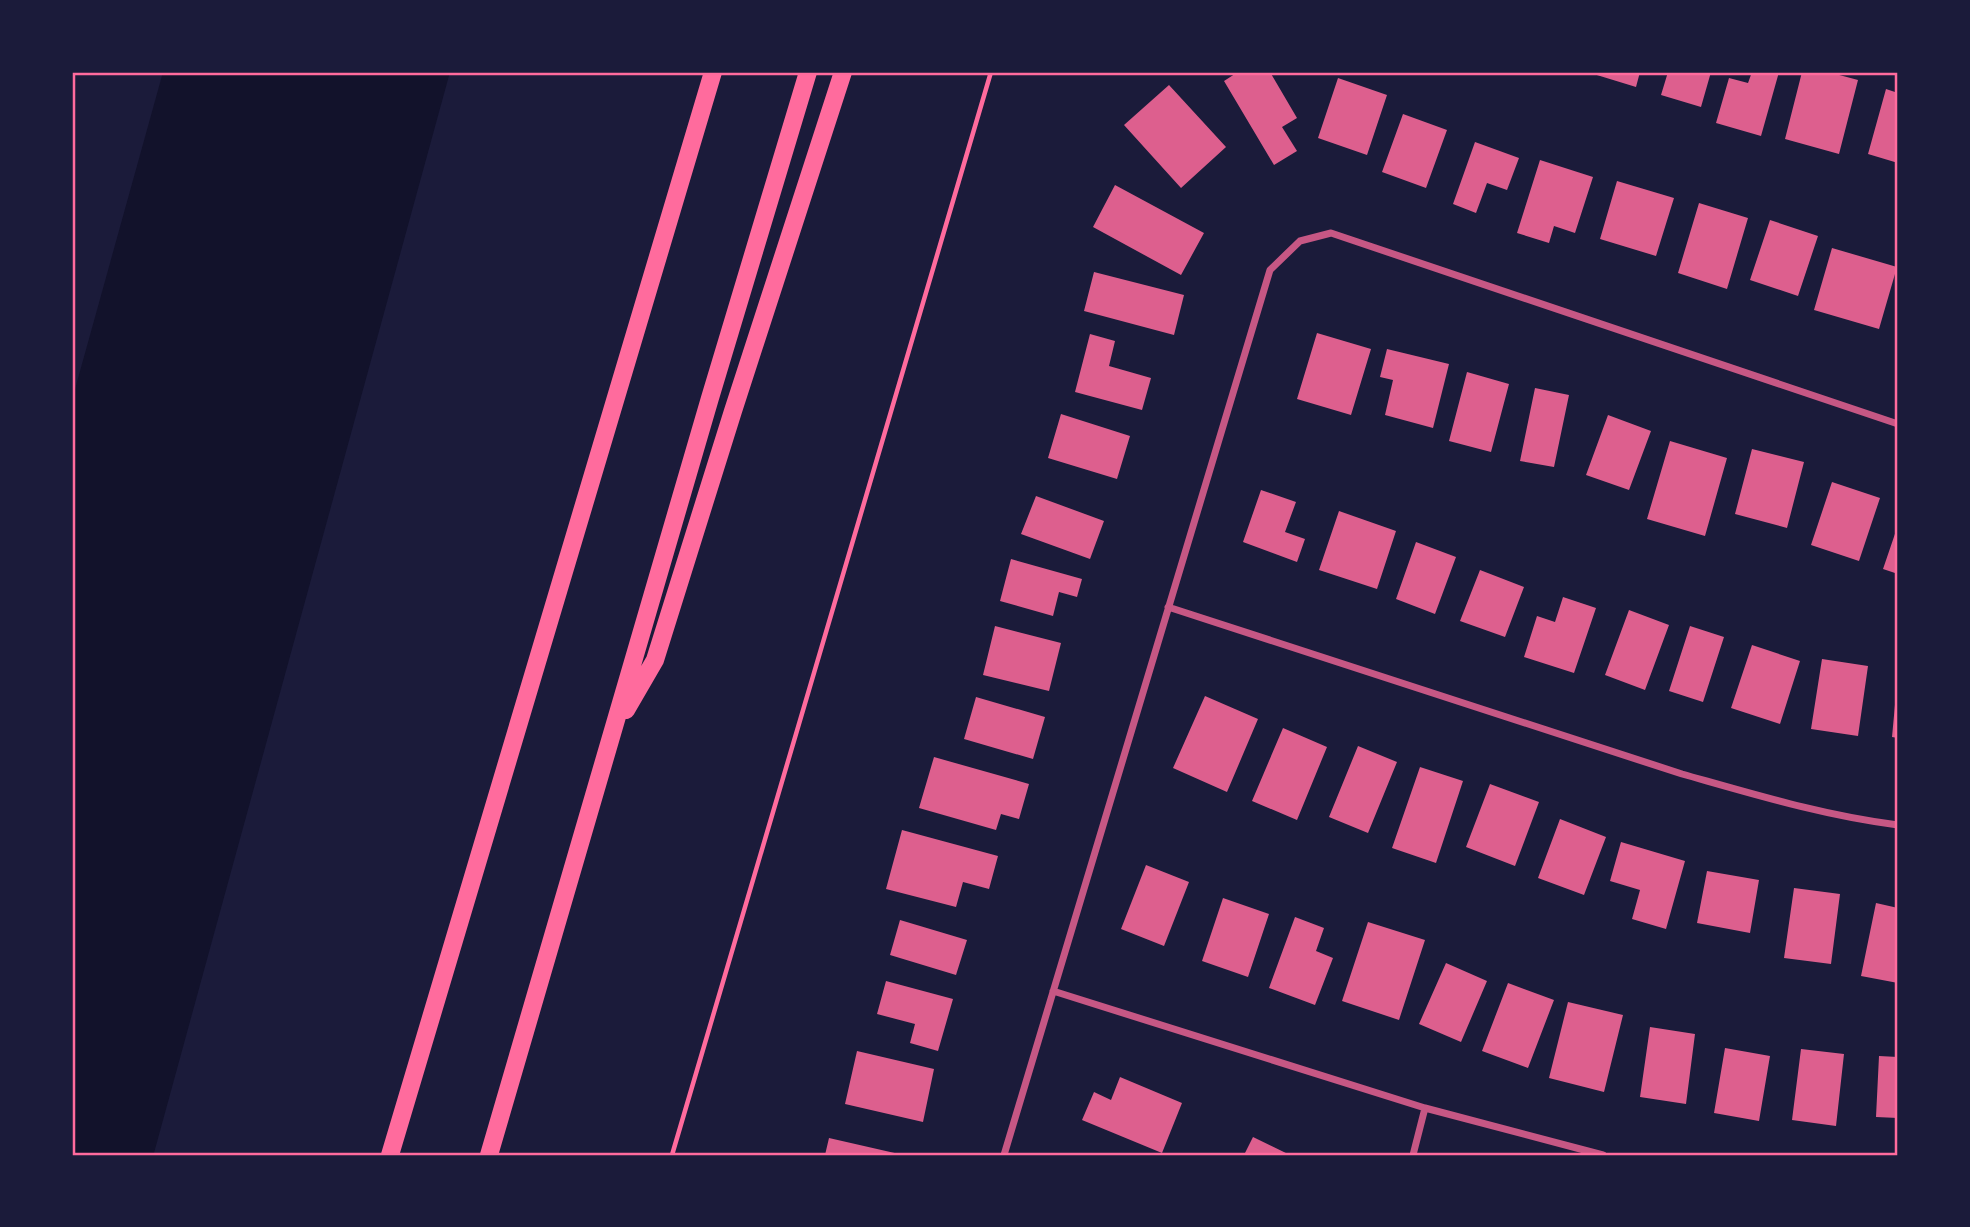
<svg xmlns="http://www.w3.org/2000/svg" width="1970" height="1227" font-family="Karla,sans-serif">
<rect width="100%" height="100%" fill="#1b1b3a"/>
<path fill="#12122b" d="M163,72H450L154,1153L153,1155H72V400Z"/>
<path fill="#dd5f8e" d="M1238,72H1270L1297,118L1282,127L1297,151L1274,165L1224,81Z
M1587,72H1640L1636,87Z
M1668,72H1711L1701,107L1661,95Z
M1752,72H1779L1761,136L1716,123L1729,78L1748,83Z
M1802,72H1828L1858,80L1839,154L1785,139Z
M1338,78L1387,95L1367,155L1318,138Z
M1169,85L1226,147L1181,188L1124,125Z
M1886,89L1898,93V163L1868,154Z
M1403,114L1447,130L1426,188L1382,172Z
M1475,142L1519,158L1507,190L1487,183L1476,213L1453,204Z
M1540,160L1593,177L1575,233L1554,226L1549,243L1517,233Z
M1617,181L1674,198L1656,256L1600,239Z
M1115,185L1204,233L1181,275L1093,227Z
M1699,203L1748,218L1727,289L1678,273Z
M1770,220L1818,236L1798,296L1750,280Z
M1832,248L1897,267L1879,329L1814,310Z
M1094,272L1184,295L1174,335L1084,311Z
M1317,333L1371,349L1351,415L1297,399Z
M1090,334L1115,341L1109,366L1151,378L1142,410L1075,392Z
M1387,349L1449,364L1433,428L1385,415L1393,380L1380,377Z
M1467,372L1509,384L1491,452L1449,441Z
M1535,388L1569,395L1554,467L1520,461Z
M1061,414L1130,436L1117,479L1048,458Z
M1608,415L1651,431L1629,490L1586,475Z
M1670,441L1727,458L1705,536L1647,519Z
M1752,449L1804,462L1787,528L1735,514Z
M1832,482L1880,498L1859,561L1811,545Z
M1261,490L1296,502L1285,532L1305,539L1297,562L1243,542Z
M1036,496L1104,521L1090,559L1021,534Z
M1339,511L1396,531L1377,589L1319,570Z
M1898,525V574L1883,569Z
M1416,542L1456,557L1435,614L1396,599Z
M1011,559L1082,579L1077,597L1059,592L1053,616L1000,601Z
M1480,570L1524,587L1505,637L1460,621Z
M1563,597L1596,608L1574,673L1524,657L1537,616L1555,622Z
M1629,610L1669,625L1645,690L1605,675Z
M995,626L1061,643L1049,691L983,675Z
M1690,626L1724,637L1703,702L1669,691Z
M1752,645L1800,661L1780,724L1731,708Z
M1822,659L1868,666L1858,736L1811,729Z
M1896,694H1898V738L1892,737Z
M1205,696L1258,719L1227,792L1173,768Z
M976,697L1045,717L1033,759L964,739Z
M1283,728L1327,747L1297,820L1252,801Z
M1358,746L1397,762L1368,833L1329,817Z
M934,757L1029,784L1019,819L1001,814L996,830L919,808Z
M1420,767L1463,781L1436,863L1392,848Z
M1490,784L1539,802L1515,866L1466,847Z
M1560,819L1606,837L1584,895L1538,878Z
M902,830L998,856L989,889L963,882L956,907L886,889Z
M1621,842L1685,861L1666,929L1632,919L1640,890L1610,881Z
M1146,865L1189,882L1164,946L1121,929Z
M1707,871L1759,880L1750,933L1697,923Z
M1794,888L1840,894L1831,964L1784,958Z
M1223,898L1269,914L1248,977L1202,961Z
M1876,903L1898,908V983L1861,976Z
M1295,917L1324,928L1316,951L1333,958L1315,1005L1269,988Z
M900,920L967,940L956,975L890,955Z
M1368,922L1425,940L1399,1020L1342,1001Z
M1446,963L1487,981L1461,1042L1419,1024Z
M886,981L953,999L938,1051L910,1043L915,1024L877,1014Z
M1508,983L1554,1000L1528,1068L1482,1051Z
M1568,1002L1623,1015L1604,1092L1549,1078Z
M1650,1027L1695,1034L1686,1104L1640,1097Z
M1725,1048L1770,1056L1759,1121L1714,1113Z
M1801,1049L1844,1054L1836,1126L1792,1120Z
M857,1051L934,1069L923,1122L845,1104Z
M1879,1056L1898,1057V1118L1876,1117Z
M1120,1077L1182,1103L1162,1153L1082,1120L1094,1092L1111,1100Z
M1253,1137L1290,1155H1244Z
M829,1138L899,1154V1155H825Z"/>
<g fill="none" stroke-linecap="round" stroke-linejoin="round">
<path stroke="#ff6b9d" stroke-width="4.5" d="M672,1155L991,72"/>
<path stroke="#c65784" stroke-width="7" d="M1168,607L1682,774C1753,794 1825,816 1898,825
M1053,991L1425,1108L1603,1155
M1004,1155L1270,270L1300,241L1331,233L1898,424
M1413,1155L1425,1108"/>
<path stroke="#ff6b9d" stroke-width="18" d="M626,710L655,660L733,411L843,72
M390,1155L713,72
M489,1155L710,398L808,72"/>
</g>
<rect width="1970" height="1227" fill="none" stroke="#1b1b3a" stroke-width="147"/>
<rect x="74" y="74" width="1822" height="1080" fill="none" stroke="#ff6b9d" stroke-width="2.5"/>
</svg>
